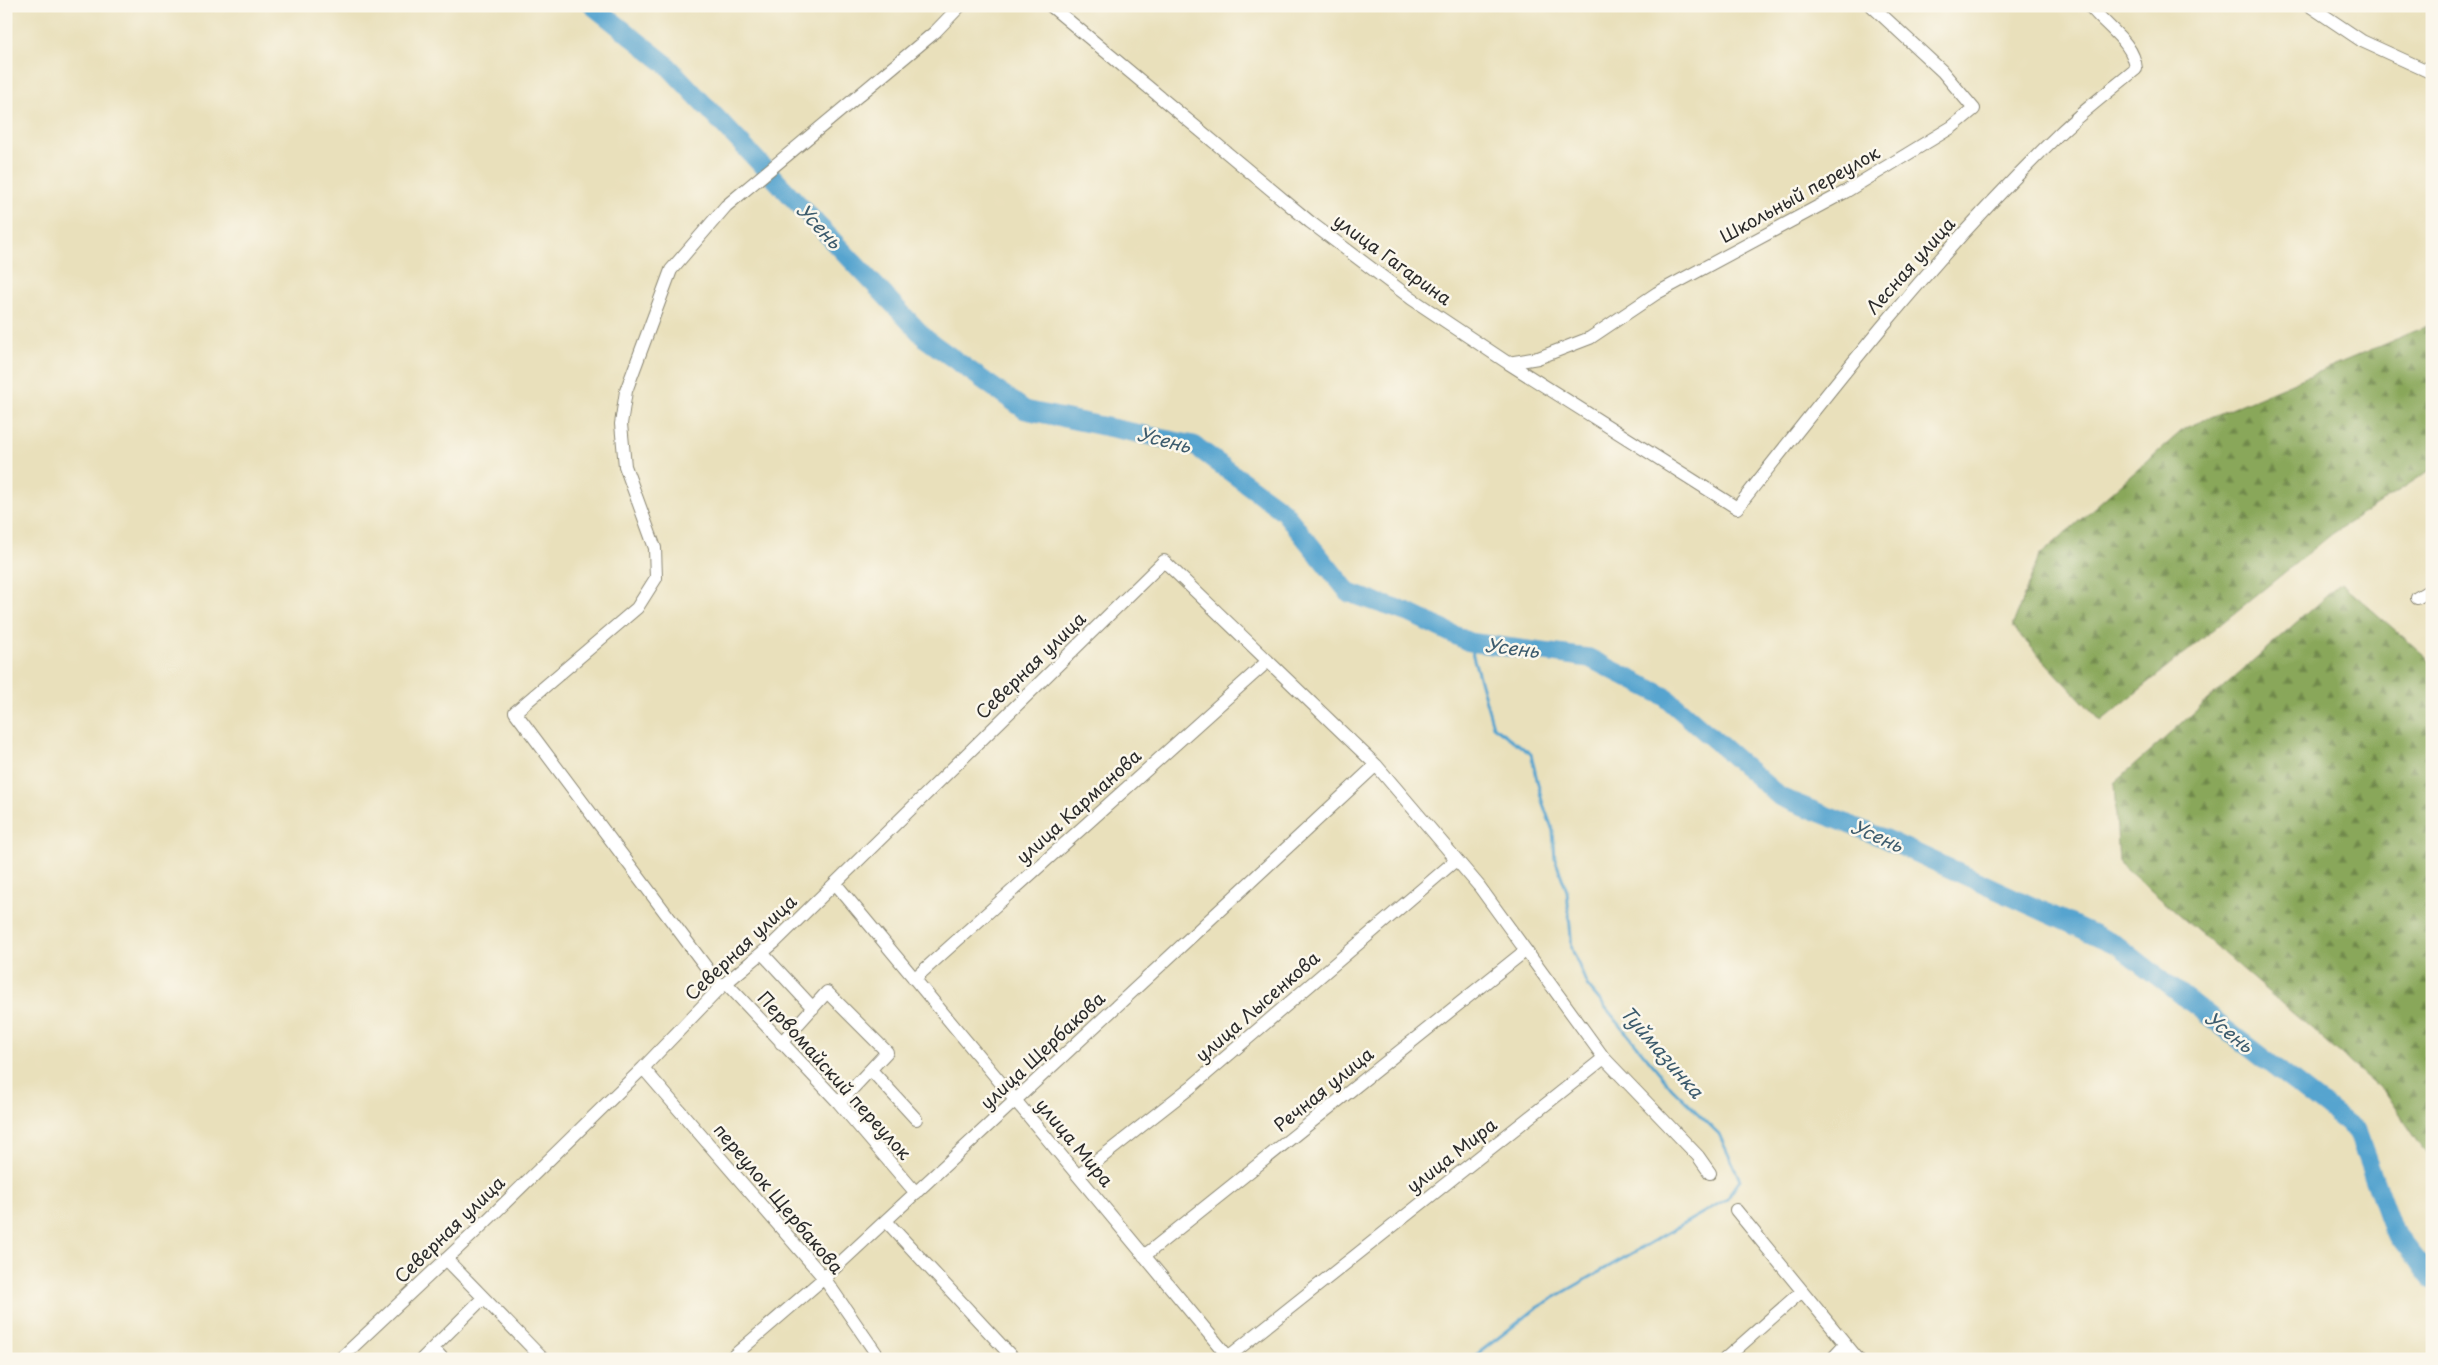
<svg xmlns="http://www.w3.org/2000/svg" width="2438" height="1365" font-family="'Playpen Sans',sans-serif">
<defs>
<pattern id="forest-firs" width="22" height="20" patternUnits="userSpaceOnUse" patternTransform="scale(1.25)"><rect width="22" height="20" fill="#89a75a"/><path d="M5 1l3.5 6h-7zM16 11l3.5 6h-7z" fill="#70884b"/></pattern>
</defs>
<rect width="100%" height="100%" fill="#fbf7ec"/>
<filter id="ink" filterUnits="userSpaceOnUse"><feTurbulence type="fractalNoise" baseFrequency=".02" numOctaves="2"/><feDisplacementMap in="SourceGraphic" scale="10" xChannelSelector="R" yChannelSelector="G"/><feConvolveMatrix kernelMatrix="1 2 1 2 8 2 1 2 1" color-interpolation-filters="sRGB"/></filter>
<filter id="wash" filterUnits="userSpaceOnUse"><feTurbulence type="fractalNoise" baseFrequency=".0096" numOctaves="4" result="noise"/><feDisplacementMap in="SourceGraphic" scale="20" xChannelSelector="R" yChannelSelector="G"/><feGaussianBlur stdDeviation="1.12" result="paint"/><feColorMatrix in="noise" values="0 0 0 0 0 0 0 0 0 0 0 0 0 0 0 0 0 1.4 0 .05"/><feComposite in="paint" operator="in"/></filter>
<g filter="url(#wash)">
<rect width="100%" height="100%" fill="#e9e0bb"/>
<path fill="url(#forest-firs)" stroke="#5a6942" d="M2432,324V469L2332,534L2101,721L2012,627L2039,556L2185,428Z
M2341,583L2432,662V1162L2385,1093L2119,863L2114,783Z"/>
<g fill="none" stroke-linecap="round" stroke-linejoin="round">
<path stroke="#56a4cf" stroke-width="3" d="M1469,642L1493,726L1531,754L1542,801L1553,831L1555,859L1567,891L1572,949L1587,985L1672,1088L1719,1134L1740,1180L1727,1199L1538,1307L1471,1359"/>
<path stroke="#56a4cf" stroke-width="19" d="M593,6L666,64L926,339L1025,410L1194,445L1283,511L1349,593L1409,613L1469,642L1589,658L1664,696L1780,797L1883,838L2117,945L2357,1131L2392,1228L2432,1279"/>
</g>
</g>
<g filter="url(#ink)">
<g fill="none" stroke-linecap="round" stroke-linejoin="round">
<g stroke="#8a8673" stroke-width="14">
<path id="minor" d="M1051,6L1310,222L1412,299L1508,363L1737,508C1839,378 1941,248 2060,133C2084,110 2111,90 2136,69C2134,42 2106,27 2090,6
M2310,6L2362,41L2432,73
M1508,363L1538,358L1590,338L1657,293L1845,192L1952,127L1974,109L1942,71L1872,6
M2417,598L2432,589
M835,883L1230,1359
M762,953L813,1008
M914,979L1268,661
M726,983L839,1103L916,1193
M721,987L515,712L637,608L656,578L655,548L625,466L621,424L626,391L671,270L726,206L935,32L960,6
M781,1043L827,992L887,1052L839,1103
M643,1068L824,1278L880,1359
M871,1070L916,1119
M1079,1175L1191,1087L1456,860
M1736,1210L1858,1359
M886,1221L1014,1359
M1144,1256L1525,951
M446,1259L543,1359
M433,1348L443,1359
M1228,1357L1604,1058
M340,1359L473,1234L643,1068L721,987L775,942L1164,561L1376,765L1479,886L1604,1058L1698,1156L1710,1173
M422,1359L483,1298
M730,1359L824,1278L1376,765
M1725,1359L1802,1291
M1832,1359L1845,1345"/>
</g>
<use href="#minor" stroke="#fff" stroke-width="12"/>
</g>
</g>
<g text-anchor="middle" stroke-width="5" stroke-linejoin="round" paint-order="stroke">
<g font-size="18" fill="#2b2b2b" stroke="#fbf7ec">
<text transform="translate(1800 195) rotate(-29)" y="6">Школьный переулок</text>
<text transform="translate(1392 260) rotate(36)" y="6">улица Гагарина</text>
<text transform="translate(1911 266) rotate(-48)" y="6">Лесная улица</text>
<text transform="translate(1031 666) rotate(-44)" y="6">Северная улица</text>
<text transform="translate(1079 807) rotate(-42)" y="6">улица Карманова</text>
<text transform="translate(741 948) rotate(-43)" y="6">Северная улица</text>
<text transform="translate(1258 1007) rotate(-41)" y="6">улица Лысенкова</text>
<text transform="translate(1043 1051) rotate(-43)" y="6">улица Щербакова</text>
<text transform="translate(834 1076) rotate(48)" y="6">Первомайский переулок</text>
<text transform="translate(1324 1090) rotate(-39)" y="6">Речная улица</text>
<text transform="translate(1074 1143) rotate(50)" y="6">улица Мира</text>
<text transform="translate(1452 1156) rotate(-38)" y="6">улица Мира</text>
<text transform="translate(778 1199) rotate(50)" y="6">переулок Щербакова</text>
<text transform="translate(450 1230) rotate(-44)" y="6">Северная улица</text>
</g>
<g font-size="19" font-style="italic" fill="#3c5b6d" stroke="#fbf7ec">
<text transform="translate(819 226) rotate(46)" y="7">Усень</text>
<text transform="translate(1164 440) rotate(14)" y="7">Усень</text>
<text transform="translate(1512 648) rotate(7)" y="7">Усень</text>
<text transform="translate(1877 836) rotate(23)" y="7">Усень</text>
<text transform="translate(2229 1032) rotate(38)" y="7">Усень</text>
<text transform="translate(1662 1052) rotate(49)" y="7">Туймазинка</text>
</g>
</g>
<rect width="2438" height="1365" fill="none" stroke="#fbf7ec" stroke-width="25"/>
</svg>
